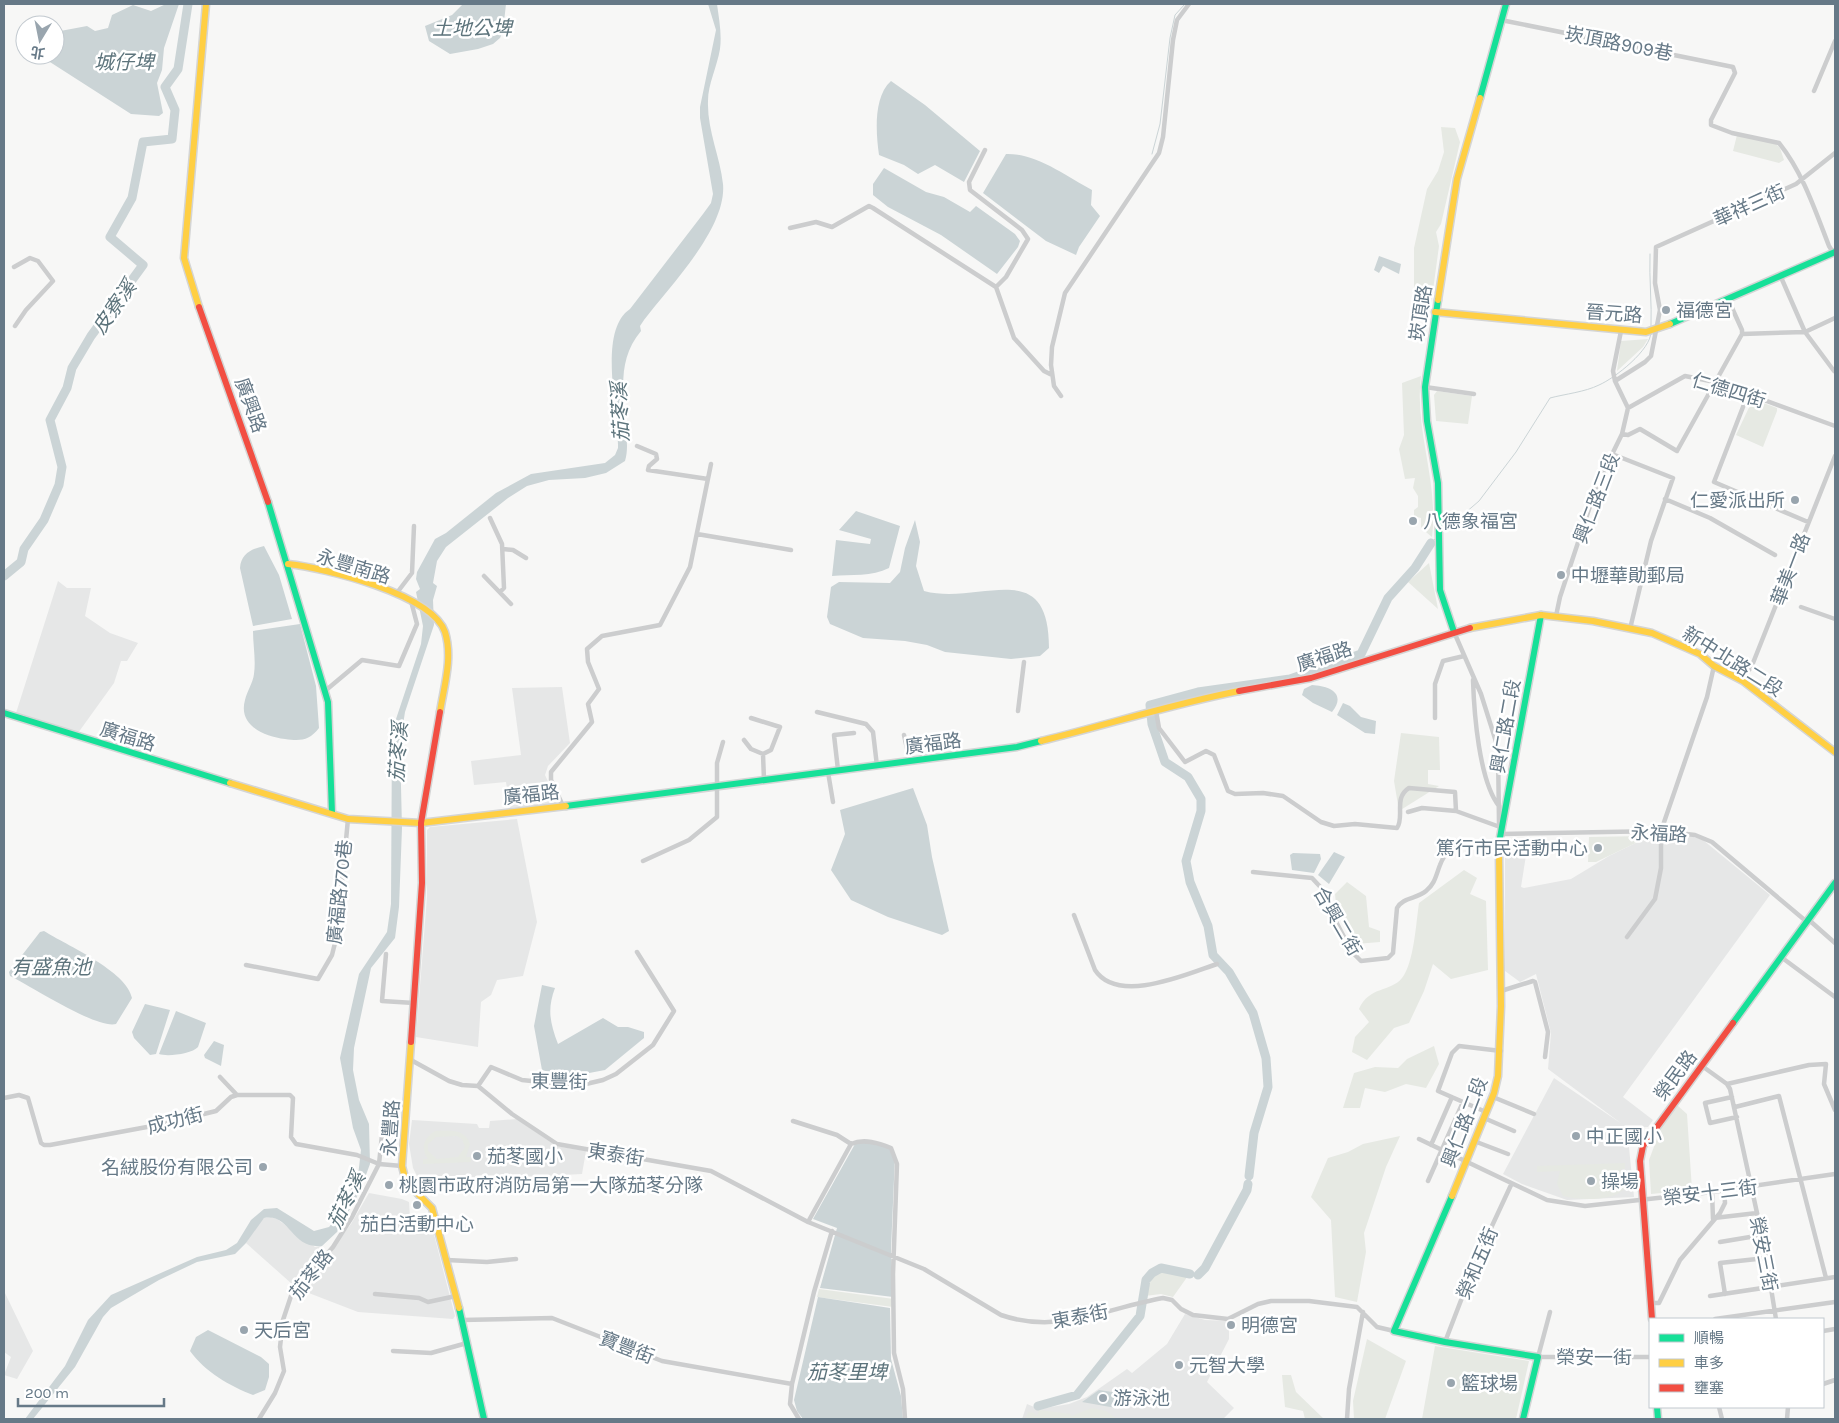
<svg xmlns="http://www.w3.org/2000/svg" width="1839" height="1423" font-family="Karla,'Noto Sans TC',sans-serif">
<rect width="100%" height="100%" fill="#f7f7f6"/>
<path fill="#e6e7e7" d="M58,581L67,588H91L85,616L110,633L138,643L127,661H121L114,683L78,733L16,713Z
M562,687L570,743L548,766L545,775L558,803L510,808L506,782L474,785L471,761L521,755L512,688Z
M517,819L537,922L523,976L497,980L491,995L481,1002L478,1047L416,1037L427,897V830L430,827Z
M1652,835L1691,836L1703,840L1770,895L1623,1097L1653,1120L1648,1127L1627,1128L1634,1197L1567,1200L1522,1184L1503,1174L1554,1078L1622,1124L1548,1069L1551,1033L1536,974L1520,982L1505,971V854H1526L1527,849L1521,887L1524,888L1571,879L1609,856Z
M517,1119L556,1146L586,1151L582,1174L420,1182L413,1168L409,1144L412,1120L477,1124L479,1128H489L490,1121Z
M369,1193L402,1199L409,1202L410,1218L414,1220L430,1219L455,1316L453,1319L358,1312L301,1290V1287L351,1224Z
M271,1217L277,1219L315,1247L322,1246L292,1284L246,1243L258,1223L264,1218Z
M4,1291L33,1351L17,1379L4,1375L11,1357L4,1352Z
M1185,1314L1205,1320L1229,1321V1339L1207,1382L1234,1408L1223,1419H1022L1027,1404L1039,1409L1069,1404L1087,1397L1127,1369L1132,1373L1167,1344Z"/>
<path fill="#e6e9e3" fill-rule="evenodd" d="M1441,127L1455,128L1460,142L1441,224L1436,232L1439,246L1431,305L1414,300V248L1427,189L1438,171L1444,152Z
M1737,135L1776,144L1780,148L1784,160L1779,163L1733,151Z
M1648,339L1643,347L1617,371L1621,341Z
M1421,376C1414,430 1439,481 1432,537L1421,528V518L1414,516V510L1418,507V496L1413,488L1415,478L1405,479L1399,449L1404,435L1402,383Z
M1437,391L1472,396L1468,424L1436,421L1434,395Z
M1753,399L1777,408V411L1763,447L1736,435Z
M1429,563L1438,609L1408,582Z
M1401,733L1439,737L1440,770H1428V784L1439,786L1399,811L1394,781Z
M1643,836L1642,840L1596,862H1588L1589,837Z
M1464,870L1477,878L1470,894L1486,901L1488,970L1451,979L1433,964L1424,991L1409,1023L1394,1028L1367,1060L1352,1052L1355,1037L1369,1022L1359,1009C1369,986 1391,992 1402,978C1414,963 1416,923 1419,903Z
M1347,882L1366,896L1369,927L1380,931V942L1356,944L1337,913L1335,894Z
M1434,1046L1439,1064L1426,1088L1406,1084L1385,1092L1365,1088L1360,1108H1343L1354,1073L1375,1067L1398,1068L1407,1059Z
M1677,1105L1687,1114L1692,1190L1651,1194L1649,1160L1661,1128Z
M435,1131C449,1131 465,1128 470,1144L466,1157H470L471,1162L423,1164V1159H428C420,1148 424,1138 435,1131ZM457,1136L462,1139L465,1147L458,1157L437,1159L428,1151V1144L436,1137Z
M1400,1136L1386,1167L1364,1233L1366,1252L1357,1302L1335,1297L1331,1220L1311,1197L1328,1158L1348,1152L1363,1144Z
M1625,1163V1169H1621L1626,1178L1624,1189C1612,1202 1579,1200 1563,1196L1557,1184L1560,1171L1537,1172V1166Z
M1175,1270L1190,1273L1173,1297L1161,1294L1145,1296L1154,1272Z
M819,1289L894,1299L893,1307L817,1297Z
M1367,1339L1406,1361L1385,1419H1354L1353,1401Z
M1435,1346L1529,1361L1516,1419H1422Z
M1282,1375H1291L1296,1392L1324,1419H1305L1303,1411L1285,1407Z
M1092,1408L1106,1411L1117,1419H1025L1028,1412L1034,1413L1037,1416L1039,1410L1071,1414V1416Z"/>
<path fill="#cbd4d6" d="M166,4H179L164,48L162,70L157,83L163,113L159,116L131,114L39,55H55V32L87,26L95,31L108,28L112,15L133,5L151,11Z
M463,4H506L503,31L500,38L493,44L478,49L450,54L429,41L425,26L452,15Z
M708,4H717C719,19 722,34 720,49C717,67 708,84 708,101C707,130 720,156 723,184C727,228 670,286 644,320L640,326L641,331C616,361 624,394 626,431C627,441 628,451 625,461L606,473L585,478L549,480L527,486L508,498L446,547L437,561L433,583L437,586L433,600L434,625L405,712L400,744L402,828L399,907L395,938L371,968L354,1048L353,1070L359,1100L369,1124L370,1164L360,1191L337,1232L322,1246C290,1249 291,1213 264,1218L246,1243L235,1254L197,1262L159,1280L111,1308L103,1317L75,1367L33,1419H25L65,1366L88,1320L111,1295L197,1257L226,1250L237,1243L251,1220L264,1209L277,1208L314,1231L329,1227L335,1220L358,1176L361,1150L353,1128L340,1058L359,974L387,932L391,904L392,731L421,644L423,626L416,592L420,589L416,579L417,572L435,539L446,533L496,493L531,474L605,463L615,455L618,448C619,412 597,331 630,309L703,214L711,203L713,194L700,118V107L716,30Z
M891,81L925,105L980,151L964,182L935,165L918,174L904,165L879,155C876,134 873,97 891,81Z
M1006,154C1036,153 1066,176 1092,190L1091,205L1100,216L1079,247L1076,255L1046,241L983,193Z
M884,168L926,192L944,197L970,212L976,206L1015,234L1020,241L1018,247L997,274L941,235L888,207L873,195V184Z
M1379,256L1401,264L1399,274L1383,266L1379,273L1374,270Z
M856,511L900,526L889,568C872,577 851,574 832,576L836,540L870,544L871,539L839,530Z
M915,520L920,542L916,566L924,591C980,606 1049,554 1049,648L1040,656L1011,659L945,652L927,645L905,641L863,638L830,624L827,617L831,587L839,582L890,583L900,572L905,548Z
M264,546L279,575L292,619L253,626L240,568C241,554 251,549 264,546Z
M300,624L316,686L319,728C309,741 300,741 285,739C263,736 238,725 245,700C247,691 253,683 254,674C256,660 253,645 253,631Z
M1312,685C1329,686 1347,693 1332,712L1313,703L1302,695L1304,689Z
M1343,703L1350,706L1361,717L1376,721L1375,734L1365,733L1337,715Z
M913,788L927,825L932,857L949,931L942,935L888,917L851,900L831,870L845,834L840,810Z
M1334,852L1345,857L1329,884L1318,875Z
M1293,853L1320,854L1321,859L1314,873L1292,870L1290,855Z
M44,931C66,945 127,971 132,998L116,1024C96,1029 33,987 10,976L9,972L40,932Z
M542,985L555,988C547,1009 550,1023 558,1044L603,1018L618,1027H628L644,1032V1038L605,1070L568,1077L542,1070L534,1026Z
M145,1004L170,1010L156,1054L150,1055L134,1038L132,1032Z
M176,1011L206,1023L198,1047C192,1054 167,1057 159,1054Z
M214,1041L224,1045L221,1066L205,1058L204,1055Z
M867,1142L889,1147L895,1156L891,1249L893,1297L820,1288L837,1228L813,1219L855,1144Z
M818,1297L890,1308L891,1359L901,1396L903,1419H803L797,1411L794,1400Z
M208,1330L261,1357L269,1364V1377L265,1390L253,1395C230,1386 205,1372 190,1351L196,1337Z
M1099,1390L1119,1393L1116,1408L1082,1402Z"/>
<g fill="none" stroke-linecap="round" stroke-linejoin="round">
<path stroke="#cbd4d6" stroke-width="1" d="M1152,154L1160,124L1170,38L1175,15L1185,4
M1650,254C1649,279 1652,303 1651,328
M1443,532L1479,501L1516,452L1550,398C1565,394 1585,392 1599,385C1615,378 1651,350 1651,332
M1431,543L1436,538"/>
<path stroke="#cbd4d6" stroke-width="9" d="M4,576L21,562L24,549L44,520L59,485L62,467L50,420L67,388L72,368L91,336L143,265L110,237L132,198L143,142L172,139L175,110L165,87L178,69L188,4
M1249,1176L1254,1133L1268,1087L1266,1058L1253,1013L1229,972L1213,955L1208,926L1190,882L1186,861L1201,811V799L1188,777L1165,762L1152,724L1150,705L1198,692L1290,679L1361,654L1388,598L1415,568L1431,543
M1198,1275L1205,1268L1247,1190L1248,1184
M1038,1406L1077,1395L1140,1316L1146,1280L1152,1273L1161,1268L1190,1274"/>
<g stroke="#d4d5d5" stroke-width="9">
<path id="fast" d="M1480,98L1506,4
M1438,300L1425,387L1427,421L1438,483L1440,590L1454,632
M1670,324L1835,252
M268,502L328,702L332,813
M4,713L230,783
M566,806L1017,747L1041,741
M1499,854V843L1541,615
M1733,1023L1835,883
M1452,1196L1394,1331L1445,1342L1538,1357L1523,1419
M459,1308L484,1419
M1657,1407L1658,1419"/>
</g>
<g stroke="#d4d5d5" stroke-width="9">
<path id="slow" d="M1438,300L1457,179L1480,98
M199,307L184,258L206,4
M1435,312L1646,332L1670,324
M288,564C325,568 432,594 445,632C453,658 444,686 440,712
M1470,628L1541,615L1593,621L1652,633L1700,654L1714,666L1743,681L1835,752
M1041,741C1107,725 1172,704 1239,691
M230,783L348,819L421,823L566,806
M411,1042L402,1166L406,1182L432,1208L459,1308
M1452,1196L1494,1093L1498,1076L1501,1006L1499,854"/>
</g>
<g stroke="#d4d5d5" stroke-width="9">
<path id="jam" d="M199,307L268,502
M1239,691L1311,678L1470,628
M411,1042L422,883L421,823L440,712
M1652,1319L1640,1161L1643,1146L1733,1023"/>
</g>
<path stroke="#cccdce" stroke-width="4.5" d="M1501,20L1733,67L1735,73L1711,120V125L1732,133L1779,143C1803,173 1815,210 1829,246L1834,254
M1814,91L1835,41
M985,150L969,182L970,190L1022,230L1028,239L1006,277L996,287
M790,228L816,222L832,227L869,206L873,208L996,287L1014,338L1044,371L1052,375
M14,267L30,258L38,261L53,281L26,310L15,326
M1780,275L1805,332L1834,371
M1742,334L1805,332L1835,318
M1615,381L1645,362L1651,356L1660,310L1655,283L1656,247L1796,184L1835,153
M1425,387L1474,394
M1748,394L1714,482L1808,522
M1061,396L1054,386L1051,365L1052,347L1065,293L1159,153L1163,137L1173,40L1177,20L1189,4
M1628,408L1685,376L1715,382L1835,426
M1622,434L1628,435L1640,429L1677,451L1742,334V330L1728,299
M637,446L656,454L657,459L649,466L648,470L708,479
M1612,454L1673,478L1651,541L1630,629
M1665,499L1710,518L1775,555
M490,518L502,544L504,588L500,592
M697,534L791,550
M503,549L513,550L526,558
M484,576L511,604
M396,594L412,573L414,526
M1801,607L1835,619
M1556,616L1560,597L1597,485L1622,434L1628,408L1615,381L1613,371L1621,331
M1454,632L1481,694L1498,748L1499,823L1502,834L1661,831L1695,835L1712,842L1807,922L1809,920L1835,943
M1473,680C1474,712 1479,781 1499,806
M1743,681L1753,663L1835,456
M325,691L362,660L399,666L417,624L411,601
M1018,711L1024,662
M1156,711L1159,728L1185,762L1206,751L1214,755L1228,791L1235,794L1263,793L1283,796L1321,822L1334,826L1355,824L1397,828C1405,817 1393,798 1409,788L1455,792L1456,811L1500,827
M817,712L866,724L873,732L877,766
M751,718L780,727L771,750L763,754
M1435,718V684L1443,661L1464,656
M904,735L910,762
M744,740L751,749L763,754
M763,754L764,780
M838,770L834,735L854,733
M828,772L833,802
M563,806L551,780V772L592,722L588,704L599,689L588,662L587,649L602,636L660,625L690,567L711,464
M1408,812L1422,808L1456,811
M643,861L689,840L717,817V763L723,742
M1253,872L1312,878L1326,893L1333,916L1352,952L1361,961L1388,958L1393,953L1397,908C1403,897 1417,899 1426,891C1435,884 1436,875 1440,865C1449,839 1476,839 1499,843
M1074,915L1095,970C1118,1005 1187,974 1217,964
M1627,937L1655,899L1661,868V831L1707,697L1714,666
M386,954L382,1001L414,1003
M1781,957L1835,997
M246,965L318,979L332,955L337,935L348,819
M1501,991L1533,981L1535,982L1548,1032L1545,1057
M411,1060L449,1081L462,1085L478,1086L512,1114L557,1144L711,1171L808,1222L924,1269L1001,1315C1059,1335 1106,1308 1163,1298L1172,1300L1181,1309L1193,1315L1228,1319L1258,1304L1271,1301H1309L1357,1307L1377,1327L1394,1331
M1702,1066L1727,1084L1730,1089L1764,1245L1776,1319
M220,1077L237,1095
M1727,1084L1809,1065L1826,1064L1824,1084L1835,1110
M478,1086L491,1067L522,1080L570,1085L586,1084L603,1080L616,1074L653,1045L674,1011L637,952
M1493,1097L1534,1114
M1732,1097L1705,1103L1710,1123L1737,1117
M4,1098L19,1095L28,1098L41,1143L44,1145H50L163,1124L216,1111L231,1097L237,1095H290L293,1098L291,1137L296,1144L357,1155L379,1164L402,1166
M1735,1107L1779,1096L1826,1278
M1486,1112L1438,1091L1452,1053L1459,1046L1501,1051
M1484,1118L1514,1131
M793,1121L837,1135L851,1144
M1419,1139L1547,1200L1585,1206L1712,1192L1835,1174
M1474,1141L1508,1154
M1431,1145L1452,1097
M1428,1181L1463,1102
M1712,1192L1713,1219
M1714,1218L1757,1213
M808,1222L851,1144C864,1138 879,1143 891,1148L897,1164L893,1274L894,1353L903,1389L905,1419
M1720,1242L1762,1235
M447,1260L487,1262L516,1259
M375,1294L419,1298L428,1302L456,1296
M1725,1294L1720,1263L1766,1258
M1710,1296L1835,1277
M1651,1303H1659L1680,1260L1720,1213L1725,1203L1724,1189
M1550,1312L1538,1357H1650
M1715,1319L1835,1302
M462,1320L552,1318L662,1361L792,1384
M1823,1331L1835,1329
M1445,1342L1478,1256L1511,1185
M393,1351L431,1353L467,1343
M1823,1384L1835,1380
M1719,1407L1722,1419
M259,1419L275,1393L284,1371L280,1347L283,1320L291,1296L333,1247L352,1217L379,1164L382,1135
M799,1419L790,1404L792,1384L814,1292L832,1231
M1347,1419L1349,1389L1363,1312
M1787,1419L1788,1407"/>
<use href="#fast" stroke="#16e098" stroke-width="6"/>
<use href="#slow" stroke="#ffcf43" stroke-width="6"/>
<use href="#jam" stroke="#f24e42" stroke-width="6"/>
</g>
<g fill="#99a5ae" stroke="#fff" stroke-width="2">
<circle cx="1666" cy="310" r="5"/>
<circle cx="1795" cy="500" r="5"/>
<circle cx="1413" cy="521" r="5"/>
<circle cx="1561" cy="575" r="5"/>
<circle cx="1598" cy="848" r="5"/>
<circle cx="1576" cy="1136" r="5"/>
<circle cx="477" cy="1156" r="5"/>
<circle cx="263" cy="1167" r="5"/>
<circle cx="1591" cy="1181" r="5"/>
<circle cx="389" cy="1185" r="5"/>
<circle cx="417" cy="1205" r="5"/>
<circle cx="1231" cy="1325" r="5"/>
<circle cx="244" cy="1330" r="5"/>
<circle cx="1179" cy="1365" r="5"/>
<circle cx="1451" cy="1383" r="5"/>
<circle cx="1103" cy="1398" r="5"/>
</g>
<g text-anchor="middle" stroke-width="5" stroke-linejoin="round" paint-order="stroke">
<g font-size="19" fill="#667987" stroke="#fff">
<text transform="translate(1619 43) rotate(11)" y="7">崁頂路909巷</text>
<text transform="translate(1749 205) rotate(-24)" y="7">華祥三街</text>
<text transform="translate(1420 313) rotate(-81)" y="7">崁頂路</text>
<text transform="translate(1614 313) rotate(4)" y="7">晉元路</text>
<text transform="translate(1729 390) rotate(17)" y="7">仁德四街</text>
<text transform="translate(251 405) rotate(70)" y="7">廣興路</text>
<text transform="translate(1596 498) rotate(-69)" y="7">興仁路三段</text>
<text transform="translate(354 566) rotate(17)" y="7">永豐南路</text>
<text transform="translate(1790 569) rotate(-69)" y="7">華美一路</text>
<text transform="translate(1324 656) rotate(-18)" y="7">廣福路</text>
<text transform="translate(1733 661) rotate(32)" y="7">新中北路二段</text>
<text transform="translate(1505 726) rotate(-80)" y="7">興仁路二段</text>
<text transform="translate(128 736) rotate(17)" y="7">廣福路</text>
<text transform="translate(933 743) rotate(-7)" y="7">廣福路</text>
<text transform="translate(531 794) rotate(-6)" y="7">廣福路</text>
<text transform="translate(1659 833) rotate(3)" y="7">永福路</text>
<text transform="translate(339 892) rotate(-84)" y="7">廣福路770巷</text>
<text transform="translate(1338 921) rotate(60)" y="7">合興二街</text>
<text transform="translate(1675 1075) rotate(-53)" y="7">榮民路</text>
<text transform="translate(559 1081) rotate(1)" y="7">東豐街</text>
<text transform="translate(175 1120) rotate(-14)" y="7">成功街</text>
<text transform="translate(1464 1122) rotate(-69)" y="7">興仁路二段</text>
<text transform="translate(390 1128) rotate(-86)" y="7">永豐路</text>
<text transform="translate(616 1154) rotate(9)" y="7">東泰街</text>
<text transform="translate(1710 1192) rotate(-7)" y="7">榮安十三街</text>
<text transform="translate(1764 1254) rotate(79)" y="7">榮安三街</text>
<text transform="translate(1477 1263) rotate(-67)" y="7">榮和五街</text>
<text transform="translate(311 1274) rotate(-52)" y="7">茄苳路</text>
<text transform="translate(1080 1316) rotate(-11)" y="7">東泰街</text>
<text transform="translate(627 1347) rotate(21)" y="7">寶豐街</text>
<text x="1594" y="1364">榮安一街</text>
</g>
<g font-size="19" fill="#667987" stroke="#fff" text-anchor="start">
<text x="1676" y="317">福德宮</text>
<text x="1785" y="507" text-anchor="end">仁愛派出所</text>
<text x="1423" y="528">八德象福宮</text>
<text x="1571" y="582">中壢華勛郵局</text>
<text x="1588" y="855" text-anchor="end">篤行市民活動中心</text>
<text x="1586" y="1143">中正國小</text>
<text x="487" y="1163">茄苳國小</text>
<text x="253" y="1174" text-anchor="end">名絨股份有限公司</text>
<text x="1601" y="1188">操場</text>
<text x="399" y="1192">桃園市政府消防局第一大隊茄苳分隊</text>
<text x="417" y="1231" text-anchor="middle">茄白活動中心</text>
<text x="1241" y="1332">明德宮</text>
<text x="254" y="1337">天后宮</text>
<text x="1189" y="1372">元智大學</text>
<text x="1461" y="1390">籃球場</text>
<text x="1113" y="1405">游泳池</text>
</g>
<g font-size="20" font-style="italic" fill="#5d747c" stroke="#fff">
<text x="472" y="35">土地公埤</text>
<text x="124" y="69">城仔埤</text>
<text transform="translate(114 307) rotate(-55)" y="7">皮寮溪</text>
<text transform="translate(620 412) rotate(-93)" y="7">茄苳溪</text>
<text transform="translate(398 752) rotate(-86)" y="7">茄苳溪</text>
<text x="51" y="974">有盛魚池</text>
<text transform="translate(346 1200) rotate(-64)" y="7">茄苳溪</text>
<text x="847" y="1379">茄苳里埤</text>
</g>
</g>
<rect width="1839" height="1423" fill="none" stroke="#667987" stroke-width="10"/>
<rect x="1649" y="1318" width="175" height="90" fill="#ffffff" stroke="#c2c9cf"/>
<rect x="1659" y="1334" width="25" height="8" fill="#16e098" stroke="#c2c9cf"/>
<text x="1694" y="1343" font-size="15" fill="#667987">順暢</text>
<rect x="1659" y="1359" width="25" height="8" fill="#ffcf43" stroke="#c2c9cf"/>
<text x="1694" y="1368" font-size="15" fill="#667987">車多</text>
<rect x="1659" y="1384" width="25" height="8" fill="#f24e42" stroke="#c2c9cf"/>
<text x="1694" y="1393" font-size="15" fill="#667987">壅塞</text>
<g transform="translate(40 40) rotate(190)"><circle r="24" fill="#ffffff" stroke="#c2c9cf"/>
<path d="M0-4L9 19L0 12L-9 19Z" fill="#99a5ae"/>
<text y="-8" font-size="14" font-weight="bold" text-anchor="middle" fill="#667987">北</text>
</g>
<path d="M18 1398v8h146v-8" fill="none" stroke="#667987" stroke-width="2.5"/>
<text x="25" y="1398" font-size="15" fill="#667987" stroke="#ffffff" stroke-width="4" paint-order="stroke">200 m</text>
</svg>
